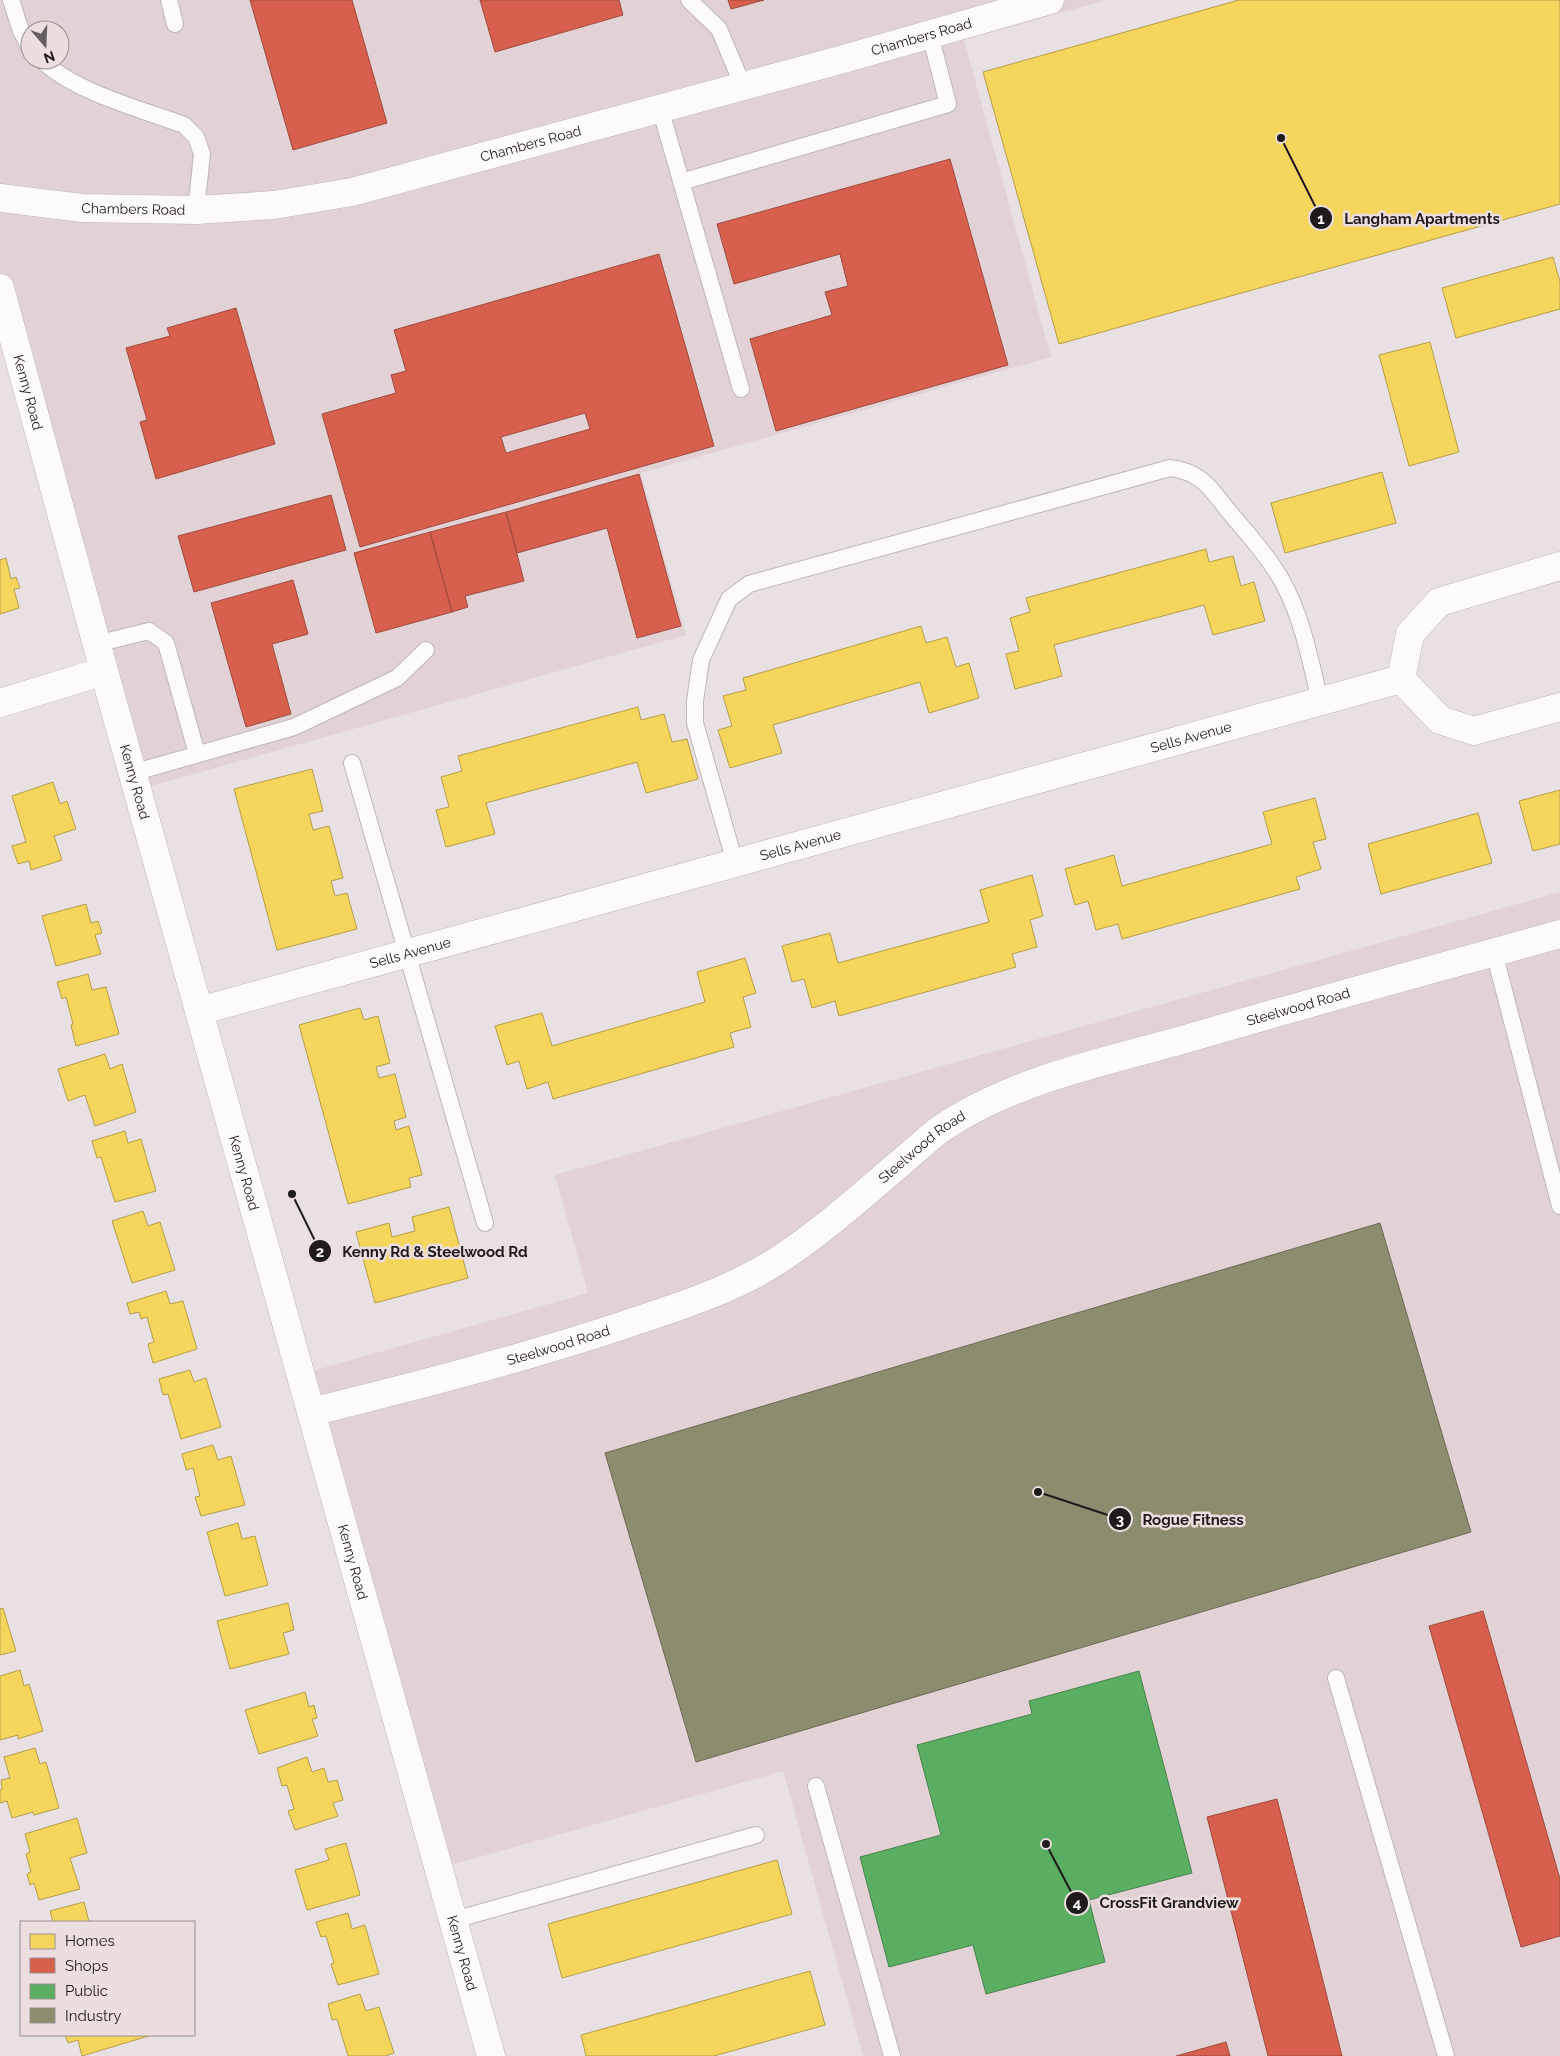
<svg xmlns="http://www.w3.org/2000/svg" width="1560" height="2056" font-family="Raleway,sans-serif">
<rect width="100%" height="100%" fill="#e8e0e2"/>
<path fill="#e3d2d5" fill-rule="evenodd" d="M0,0H1107L964,40L1051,357L641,473L686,635L141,789L0,289ZM30,30H60V60H30Z
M1560,892V2056H863L783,1771L444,1867L305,1373L588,1293L555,1175Z"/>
<path fill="#f6d55c" stroke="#b69d48" d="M1239,0H1560V204L1059,344L983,72Z
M1553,257L1560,282V309L1456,338L1442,288Z
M1430,342L1459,452L1409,466L1379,355Z
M1382,472L1396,523L1285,553L1271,503Z
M1206,549L1209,562L1233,556L1241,586L1254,582L1265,621L1213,635L1204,605L1054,645L1062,676L1015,689L1006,654L1019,651L1010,618L1030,612L1026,598Z
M6,558L11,579L16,577L20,588L14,589L19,608L0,614V560Z
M921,626L926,643L947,637L956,667L969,663L979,698L929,713L920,682L773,725L782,753L730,768L718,730L732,726L723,696L746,690L743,678Z
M638,707L641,720L664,714L672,742L687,739L698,779L646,793L637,762L486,803L495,834L446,847L436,810L449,807L441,777L462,771L458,756Z
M312,769L323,811L309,814L313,830L329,826L343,878L331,881L335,896L347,893L357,929L277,950L234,789Z
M53,782L60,804L67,801L76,829L54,836L62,860L31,870L29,861L18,864L12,846L26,842L12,796Z
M1560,790V844L1533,851L1519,801Z
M1315,798L1326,839L1313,842L1321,869L1296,877L1300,889L1122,939L1118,924L1096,930L1088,901L1075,905L1065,869L1114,855L1122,886L1272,844L1263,812Z
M1478,813L1492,863L1381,894L1368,844Z
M1032,875L1043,916L1030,920L1037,947L1012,954L1016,967L839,1016L835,1001L812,1008L804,979L792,982L782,946L830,933L838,963L989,922L980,890Z
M86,904L91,923L98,921L102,933L95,935L101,954L56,966L42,916Z
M745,958L756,993L743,997L751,1027L730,1033L734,1047L553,1099L548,1082L527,1089L519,1061L507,1065L495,1026L542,1013L552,1046L705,1002L697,972Z
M88,974L92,990L106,987L119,1034L76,1046L71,1025L73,1024L66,997L62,999L57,982Z
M360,1008L364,1020L378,1016L390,1063L376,1067L379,1078L395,1074L406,1117L394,1121L396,1130L409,1126L422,1175L409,1178L411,1187L348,1204L299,1025Z
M105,1054L110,1069L122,1064L136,1112L95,1126L85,1095L68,1101L58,1069Z
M125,1131L128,1143L141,1139L156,1191L115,1202L101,1157L97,1158L92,1141Z
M449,1207L468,1278L375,1303L356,1232L389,1223L392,1237L415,1231L412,1217Z
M143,1211L148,1226L160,1222L175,1270L132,1283L112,1221Z
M166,1291L170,1304L183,1301L197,1349L153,1363L148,1344L154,1342L147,1317L141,1319L139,1312L130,1314L127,1303Z
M190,1370L194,1382L206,1378L221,1427L181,1439L168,1394L163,1395L159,1379Z
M213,1445L218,1460L231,1456L245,1505L201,1516L195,1497L200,1496L193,1468L186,1470L182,1454Z
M238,1523L242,1539L255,1536L268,1585L225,1596L207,1532Z
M288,1603L294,1630L283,1633L289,1654L230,1669L217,1621Z
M3,1608L16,1651L0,1655V1609Z
M20,1670L24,1686L29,1684L43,1731L18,1739V1735L0,1740V1676Z
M305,1692L309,1707L314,1705L317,1718L312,1719L318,1736L259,1754L245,1710Z
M35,1748L40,1764L46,1762L59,1808L34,1815L33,1812L12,1818L7,1801L0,1803V1790L2,1789L1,1780L10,1778L4,1757Z
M307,1757L312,1772L324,1768L328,1782L337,1780L343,1800L333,1803L338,1816L295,1830L288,1811L294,1809L287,1785L282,1786L277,1768Z
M77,1818L87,1853L70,1858L80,1889L39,1900L34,1883L30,1885L27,1874L31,1872L26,1854L30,1852L25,1834Z
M346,1843L360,1895L307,1910L295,1870L329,1860L325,1849Z
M777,1860L792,1914L562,1978L548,1924Z
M84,1902L89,1922H53L50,1911Z
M348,1913L352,1929L365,1925L379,1974L338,1985L331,1964L334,1963L326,1936L321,1937L316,1922Z
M810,1971L825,2025L714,2056H586L581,2035Z
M360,1994L366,2011L379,2007L394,2053L385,2056H348L337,2019L332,2020L328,2004Z
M65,2035H152L82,2056L78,2040L68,2043Z"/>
<path fill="#d6604d" stroke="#9f4b3e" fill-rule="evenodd" d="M250,0H352L387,123L293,150Z
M480,0H619L623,15L495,52Z
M728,0H764L731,9Z
M950,159L1008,365L776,431L750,339L832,315L825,292L848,286L840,254L734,284L717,224Z
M659,254L714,446L360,547L322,414L396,393L391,375L406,371L394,330ZM585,413L590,429L506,453L501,437Z
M236,308L275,444L156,479L140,422L147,420L126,348L170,336L167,328Z
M639,474L681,626L637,638L607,528L517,553L506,512Z
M331,495L346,550L194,592L178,536Z
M506,512L524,581L465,596L468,607L452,612L430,532Z
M430,532L452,612L376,633L354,553Z
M293,580L308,634L272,644L291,714L246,727L211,603Z
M1483,1611L1560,1879V1936L1521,1947L1429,1626Z
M1277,1799L1342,2056H1268L1207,1817Z
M1226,2042L1230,2056H1176Z"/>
<path fill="#5aae61" stroke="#48824c" d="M1139,1671L1192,1873L1089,1900L1105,1962L986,1994L973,1945L889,1967L860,1857L941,1835L917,1745L1032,1714L1029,1701Z"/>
<path fill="#8c8c6e" stroke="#6b6a55" d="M1380,1223L1471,1532L696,1762L605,1453Z"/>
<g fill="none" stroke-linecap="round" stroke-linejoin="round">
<g stroke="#bdb6b8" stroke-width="18">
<path id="service" d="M11,0L21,31L30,48
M169,0L175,24
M689,0L719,29L743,86
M42,60C72,91 143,110 184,125L196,137L202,154L196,210
M660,108L741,389
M681,182L948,104L930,34
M96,644L149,631L166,643L197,754
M352,763L485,1223
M132,773L294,727L397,678L426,650
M735,863L695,723V701L701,660L729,599L749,584L1170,468C1203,472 1211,490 1231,514C1245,531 1260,547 1272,565C1300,604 1309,655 1320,701
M1494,952L1560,1206
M1336,1678L1446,2056
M816,1786L892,2056
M454,1920L756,1835"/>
</g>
<g stroke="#bdb6b8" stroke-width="29">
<g id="minor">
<path id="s1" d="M0,198L82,208L196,210L274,205L352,192L840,60L1050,0"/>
<path d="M1401,679L1410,634L1439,602L1560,566"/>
<path d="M1401,679L1440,720L1474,731L1560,707"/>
<path d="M0,703L104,671"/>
<path id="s2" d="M199,1011L1401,679"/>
<path id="s3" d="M311,1412C416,1386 521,1359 624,1325C677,1307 730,1291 777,1261C835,1223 886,1174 939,1130C1010,1081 1100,1063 1182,1040C1308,1003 1434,969 1560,934"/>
</g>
</g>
<g stroke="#bdb6b8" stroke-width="29">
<g id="tertiary">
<path id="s4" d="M0,288L104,671L491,2056"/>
</g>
</g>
<use href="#service" stroke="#fcfafb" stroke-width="16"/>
<use href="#minor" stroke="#fcfafb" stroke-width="28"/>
<use href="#tertiary" stroke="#fcfafb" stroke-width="28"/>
</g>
<g text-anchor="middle" stroke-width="5" stroke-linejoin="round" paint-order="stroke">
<g font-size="14" fill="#1f1a1b" stroke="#ecdddf">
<text dy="5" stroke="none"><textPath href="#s1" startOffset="944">Chambers Road</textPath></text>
<text dy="5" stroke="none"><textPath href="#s1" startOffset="539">Chambers Road</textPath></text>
<text dy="5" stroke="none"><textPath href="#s1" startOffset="134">Chambers Road</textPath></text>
<text dy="5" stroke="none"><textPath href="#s4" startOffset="108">Kenny Road</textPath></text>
<text dy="5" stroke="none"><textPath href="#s2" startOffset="1029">Sells Avenue</textPath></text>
<text dy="5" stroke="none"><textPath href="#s4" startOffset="512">Kenny Road</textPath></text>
<text dy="5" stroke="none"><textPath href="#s2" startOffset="624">Sells Avenue</textPath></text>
<text dy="5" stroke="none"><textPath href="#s2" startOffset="219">Sells Avenue</textPath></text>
<text dy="5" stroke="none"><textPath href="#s3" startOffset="1081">Steelwood Road</textPath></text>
<text dy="5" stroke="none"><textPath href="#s3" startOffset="676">Steelwood Road</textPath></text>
<text dy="5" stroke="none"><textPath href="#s4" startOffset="918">Kenny Road</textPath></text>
<text dy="5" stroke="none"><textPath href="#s3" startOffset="256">Steelwood Road</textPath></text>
<text dy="5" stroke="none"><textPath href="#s4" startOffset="1322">Kenny Road</textPath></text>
<text dy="5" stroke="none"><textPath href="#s4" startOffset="1728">Kenny Road</textPath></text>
</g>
</g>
<path fill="none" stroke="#1f1a1b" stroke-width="2" d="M1281 138L1321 218M292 1194L320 1251M1038 1492L1120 1519M1046 1844L1077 1903"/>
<g fill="#1f1a1b" stroke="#ecdddf" stroke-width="2">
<circle cx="1281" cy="138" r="5"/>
<circle cx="292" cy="1194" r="5"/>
<circle cx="1038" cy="1492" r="5"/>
<circle cx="1046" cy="1844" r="5"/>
<circle cx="1321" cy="218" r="12"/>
<circle cx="320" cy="1251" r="12"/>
<circle cx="1120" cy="1519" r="12"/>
<circle cx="1077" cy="1903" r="12"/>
</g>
<g font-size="15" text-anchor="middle" font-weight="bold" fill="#fff">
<text x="1321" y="224">1</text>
<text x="320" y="1257">2</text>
<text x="1120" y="1525">3</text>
<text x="1077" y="1908">4</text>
</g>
<g font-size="15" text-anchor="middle" font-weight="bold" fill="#1f1a1b" stroke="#ecdddf" stroke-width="5" stroke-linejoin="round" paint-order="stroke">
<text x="1422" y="224">Langham Apartments</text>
<text x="435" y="1257">Kenny Rd &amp; Steelwood Rd</text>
<text x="1193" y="1525">Rogue Fitness</text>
<text x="1169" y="1908">CrossFit Grandview</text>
</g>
<rect x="20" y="1921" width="175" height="115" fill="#ecdddf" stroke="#9a8f91"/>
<rect x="30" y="1934" width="25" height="15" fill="#f6d55c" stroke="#9a8f91"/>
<text x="65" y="1946" font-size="15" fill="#1f1a1b">Homes</text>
<rect x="30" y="1958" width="25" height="15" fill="#d6604d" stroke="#9a8f91"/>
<text x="65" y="1971" font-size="15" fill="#1f1a1b">Shops</text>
<rect x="30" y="1984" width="25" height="15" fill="#5aae61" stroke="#9a8f91"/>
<text x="65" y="1996" font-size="15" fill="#1f1a1b">Public</text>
<rect x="30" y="2008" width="25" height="15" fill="#8c8c6e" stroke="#9a8f91"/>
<text x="65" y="2021" font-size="15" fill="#1f1a1b">Industry</text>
<g transform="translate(45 45) rotate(161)"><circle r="24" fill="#ecdddf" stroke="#9a8f91"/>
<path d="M0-4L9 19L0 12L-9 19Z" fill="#655f61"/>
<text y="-8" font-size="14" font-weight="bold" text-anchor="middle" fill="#1f1a1b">N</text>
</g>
</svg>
